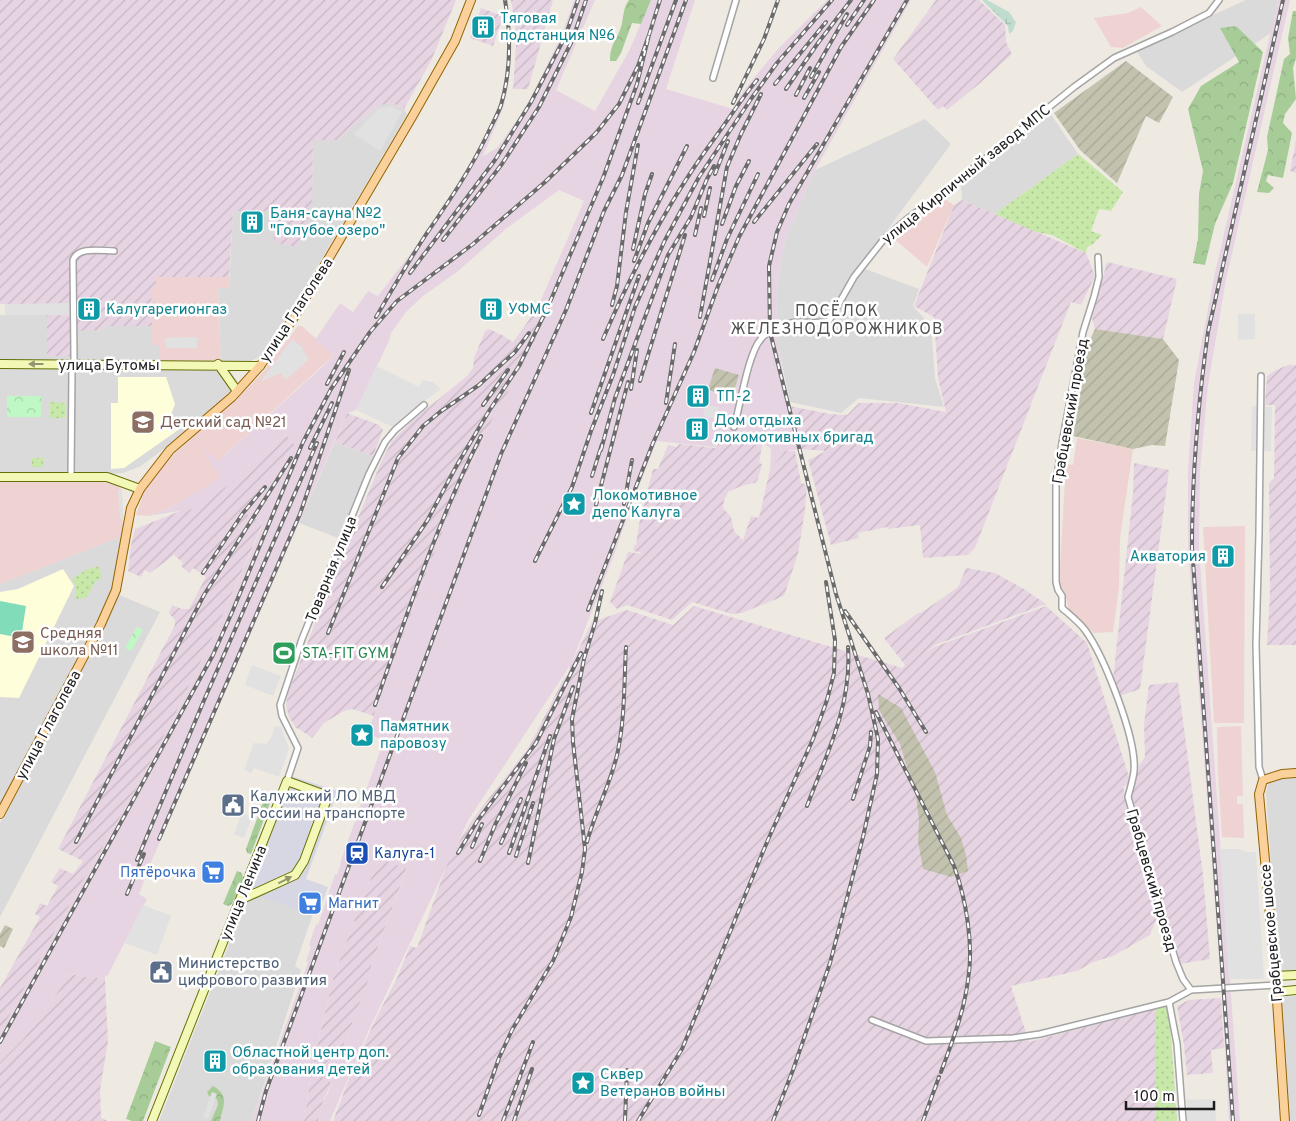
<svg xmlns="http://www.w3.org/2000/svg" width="1296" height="1121" font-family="Overpass,sans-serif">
<defs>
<pattern id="industrial-furrows" width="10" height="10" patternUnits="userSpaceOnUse" patternTransform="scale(1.25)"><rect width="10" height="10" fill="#e7d4e3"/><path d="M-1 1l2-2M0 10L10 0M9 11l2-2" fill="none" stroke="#c6b6c2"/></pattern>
<pattern id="construction-furrows" width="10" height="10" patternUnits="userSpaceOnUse" patternTransform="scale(1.25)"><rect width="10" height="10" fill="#c2c2ae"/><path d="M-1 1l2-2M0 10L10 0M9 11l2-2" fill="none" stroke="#a6a695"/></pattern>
<pattern id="grass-dots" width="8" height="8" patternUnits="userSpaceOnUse" patternTransform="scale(1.25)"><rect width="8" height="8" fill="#c7e8a9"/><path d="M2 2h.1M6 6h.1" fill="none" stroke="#aac791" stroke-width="1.8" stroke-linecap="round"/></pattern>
<pattern id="forest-crowns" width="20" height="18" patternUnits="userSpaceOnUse" patternTransform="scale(1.25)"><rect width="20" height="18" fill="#a7cc98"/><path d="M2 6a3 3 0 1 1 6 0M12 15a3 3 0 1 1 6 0" fill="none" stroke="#8faf83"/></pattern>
<pattern id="wetland-marsh" width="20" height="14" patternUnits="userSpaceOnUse" patternTransform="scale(1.25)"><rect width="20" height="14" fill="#c0dccf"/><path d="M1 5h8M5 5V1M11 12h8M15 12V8" fill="none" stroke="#a5bcb1"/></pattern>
<pattern id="park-crowns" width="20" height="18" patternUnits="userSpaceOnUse" patternTransform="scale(1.25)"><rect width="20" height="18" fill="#bff8c4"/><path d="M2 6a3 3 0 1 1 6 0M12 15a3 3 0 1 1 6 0" fill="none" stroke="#a4d4a8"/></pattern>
</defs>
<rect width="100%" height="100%" fill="#eeeae2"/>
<path fill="#dbdada" d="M1246,0H1278L1271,33L1182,92L1146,66L1136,50Z
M391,103L404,109L407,115L268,349L258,358L248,362H221L218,288H229L233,211H276L312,200L313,139L337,140L380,105Z
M1050,113L1078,154L995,214L962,200L961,183Z
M925,119L951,144L860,267L919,289L913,306L931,326L935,378L944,407L859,398L841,413L790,402L778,345L776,294L785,240L815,170Z
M0,315H70L100,330L108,326H152L159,345V361L0,360Z
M0,367L224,368L231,372L237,381L235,388L185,433L141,466L123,473L111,474H0Z
M335,442L373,456L338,538L299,523Z
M123,536L113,589L99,622L0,808V584Z
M119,595L160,612L0,917V823L93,647Z
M1296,778V973L1280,974L1278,971L1266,792L1268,785L1273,779Z
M260,896H264L313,914L295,966L301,970L252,1121H159L245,904L248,901Z
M1296,996V1121H1288L1280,1001L1282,997Z"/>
<path fill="#efd3d2" d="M1141,7L1162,26L1123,48L1111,47L1094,18L1128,13Z
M943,198L954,205L927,267L893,238Z
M156,277H229V288H218L221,362L159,361V345H152L151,288Z
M298,326H302L334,355L218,461L204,450L221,475L220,478L166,510L148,516L136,515L145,490L165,462L245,391L264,371Z
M1077,438L1133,449L1120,538L1119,588L1113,632L1094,633L1069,611L1065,593L1059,584L1066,464L1073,465Z
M103,478L113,482L122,490L123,536L0,584V479Z
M1245,526L1244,723H1214L1203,527Z
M1241,726L1243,796H1237V804H1243L1244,838L1222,837L1218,773L1217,727Z"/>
<path fill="url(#industrial-furrows)" d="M0,0H456L432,59L404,109L392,103L380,105L337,140H313L312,200L303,236L297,247L274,242L276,211H233L229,277H156V288H151L152,326H108L100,330L79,331L70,316V356H47V315H5V304H0Z
M511,0H553L528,89H513L516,48L515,27Z
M936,0H979L1005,25L1006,42L1012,54L979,84L947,110L943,106L938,110L893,59Z
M481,8L503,16L493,46L470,38Z
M1296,140V173L1290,171Z
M962,200L1086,253L1095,276L1081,305L1071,302L975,548L968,555L923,558L920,525L888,529L887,527L858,533L859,538L831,545L808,460L826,451L800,449L789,406L830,414L847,415L859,403H898L946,412L938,378L934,317L914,306L954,205Z
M1107,262L1177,279L1163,339L1095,329L1092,318Z
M537,309L548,314L519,373L489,426L469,469L421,587L374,716L352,709L344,711L324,723L312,738L299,729L296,728L289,717L286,706L288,693L324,600L382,460L392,441L413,420L467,376L473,368L474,358L485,331L489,329L502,335L513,342Z
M1288,365H1296V645H1267L1270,592L1269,483L1274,478L1275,405H1265L1267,376L1276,370Z
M347,413L379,425L383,430L373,456L335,442Z
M285,434L295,445L281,465L242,511L263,523L217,628L172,721L130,801L82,882L0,1033V988L40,917L35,914L40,903L47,906L58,886L51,882L60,868L73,874L83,861L58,849L175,625V620L169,613L172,605L182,609H189L206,577L193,568L189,573L181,566L183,563L174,555L150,573L145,570L141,577L128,571L131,545L135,529L180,511L231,482Z
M729,438L762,445L759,463L762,464L758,479L755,483L744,485L728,492L724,500L723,508L731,517L734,531L743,540L751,516L759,518L770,469L785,451H795L801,483L807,485L805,510L798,554L784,596L742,613L732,614L692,602L672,620L627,605L617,609L610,602L628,552L641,554L640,552L633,551L634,545H636L640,519L653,469H658L668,445L677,447L679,444L716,448L720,440H729Z
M1134,463L1169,470L1140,689L1120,696L1113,680L1133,493Z
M966,568L995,573L1024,589L1046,604L935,645L922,655L934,647L1046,606L1087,643L1129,777V783L1123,787L1158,915L1150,935L1113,956L1093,962L1077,971L1011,986L1029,1042L1155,1008L1167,1007L1170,1024L1177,1121H333L353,1068L378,1014L397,978L410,946L417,948L450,856L472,820L529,747L565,676L566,677L569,671L571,664L592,622L627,610L673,625L694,606L902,668L905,665L884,638L918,613H921L958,587Z
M1178,682L1203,875L1210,959L1180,964L1131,797L1138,767L1145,757L1144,725L1149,685Z
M381,859L407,868L375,955L370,973L371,974L330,1081L331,1084L323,1101L318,1121H304L312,1068L333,978L362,899L376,866Z
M67,974L105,979L108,1041L100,1090L101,1118L108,1121H0V1062L24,1038L59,990Z
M1221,998L1224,1048L1211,1050L1213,1073L1187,1075L1184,1045L1177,1006L1189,1000Z"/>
<path fill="#fefedb" d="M118,377H166L175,404L171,415L181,428L124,468L111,469V403H118Z
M63,569L74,586L19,698L0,697V592L18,589Z"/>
<path fill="#e7d4e3" d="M503,0H507L510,24L509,77L504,106L483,156L497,148L526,108L562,34L574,0H595L556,90L595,111L629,51L651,0H695L666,89L733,109L744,90L777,50L827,0H911L815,170L785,240L776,294L778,345L789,406L800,449L785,451L770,469L771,449L763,443L737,437H719L715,447L657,441L632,503L614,555L571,664L469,819L368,1032L330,1121H318L323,1101L328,1093L331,1084L330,1081L371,974L369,973L375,955L407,869L381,859L376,866L362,899L333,978L312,1068L304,1121H252L308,962L306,961L311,947L309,945L316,924L318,925L335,874L337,875L341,863H340L384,740L367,734L421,587L454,502L489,426L519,373L548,314L537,309L584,201L559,190L507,228L457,272L423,296L406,312L391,333L389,341L356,410L347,413L149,867L139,894L147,899L108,975L105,976V979L67,974L59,990L24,1038L0,1062V1033L82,882L130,801L172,721L217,628L261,529L263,523L241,511L281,465L295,445L285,434L231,482L232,483L196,507L181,514L179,511L148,516L166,510L220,478L219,476L221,475L215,470L202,448L218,461L319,370L334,355L315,340L340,303L353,312L368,291L378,296L424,236L455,189L476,152L499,108L505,77L508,50L507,26Z
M1278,0H1290L1226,280L1208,385L1200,471L1199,546L1240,1121H1229L1222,996L1188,547V470L1194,383L1214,277Z"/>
<path fill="url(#construction-furrows)" d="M1126,61L1173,97L1159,123L1146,116L1117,183L1080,150L1054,113Z
M1095,329L1163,339L1179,360L1165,446L1152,445L1133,449L1073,436L1088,344Z
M715,368L739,375L731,401L708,389Z
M878,694L901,708L935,772L947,815L961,838L966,855L968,871L951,877L923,869L918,841L919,820L916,796L900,744L879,710Z
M5,925L13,929L4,948L0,946V934Z"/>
<path fill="url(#grass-dots)" d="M1078,154L1123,192L1111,211L1099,209L1091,231L1102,235L1092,245L1087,247L1086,253L1052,235L1036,232L995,214Z
M50,402L65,403V418H50Z
M32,458H43V467H32Z
M98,566L102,577L95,582L87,597L80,599H75L76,586L72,579L86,570Z
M1167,1007L1170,1024L1177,1121H1156L1155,1008Z"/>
<path fill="url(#forest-crowns)" d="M629,0H651L641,24L632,23L621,53L616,61H610C610,42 619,38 622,23C624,14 623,8 629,0Z
M1293,11H1296V58L1293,68L1296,99L1285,114L1283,123L1292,133L1283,178L1268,175L1266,181L1274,188L1269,193L1257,192L1268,150L1267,137L1284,59L1290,54L1288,38Z
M1236,26L1263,52L1233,183L1215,224L1205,265L1193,263L1198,239L1199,194L1203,171L1188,109L1201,86L1239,62L1220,28Z
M267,801L270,803L251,854L247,853L246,849L263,802Z
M237,871L242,873L243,878L232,904L228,906L223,904Z
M155,1041L171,1047L143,1121H132L126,1119Z
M213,1086C230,1096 223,1105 220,1121H211L218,1105L217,1099L209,1096L207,1092Z"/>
<path fill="url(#wetland-marsh)" d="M982,0H987L1009,12L1016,22L1013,31L1009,34L1008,26Z"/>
<path fill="url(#park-crowns)" d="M7,396H41V417H7Z
M137,627L143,630L131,651L125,648Z"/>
<path fill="#81dcb9" d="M0,601L26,606L21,638L0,634Z"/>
<path fill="#e1e1e1" d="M391,106L402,112L380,151L354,134L378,109Z
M70,303V315H5V304Z
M1238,314H1255V339L1238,340Z
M197,337V348H166L165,338Z
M292,339L303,348V351L309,359L286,380L281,373L261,381Z
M377,366L419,387L423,380L433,382L441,389L407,414L395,426H391L356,410Z
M705,405L719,407L717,419L703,416Z
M1252,406L1272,407L1271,451H1251Z
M118,490H122L123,519H120Z
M252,665L281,676L273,696L245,685Z
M275,726L281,727L289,749L279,777L254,768L251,773L244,770L254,743L266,744L271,738Z
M242,813L252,817L244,838L234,834Z
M1220,849H1240L1246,852H1256L1264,979H1229Z
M143,905L171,916L157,955L125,943Z
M212,1092L217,1094L208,1119L203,1117Z
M1215,1099L1216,1121H1187V1100Z"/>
<path fill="#d7d7e3" d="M294,777L338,791L306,879L328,887L323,901L306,895L300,911L261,897L248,902L240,900L237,898L283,778Z"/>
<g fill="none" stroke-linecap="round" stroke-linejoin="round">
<g stroke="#a4a4a4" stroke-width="8">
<path id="street" d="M713,78L736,0
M1098,257L1099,277L1094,297L1083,332L1062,443L1056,483V582L1058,590L1062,596V608C1070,615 1079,622 1085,630C1104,656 1137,739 1134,771C1133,780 1130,789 1128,797L1176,962L1183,979L1191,990
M1261,376L1259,533L1256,644L1259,767L1263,780
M734,427C740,407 748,353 761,339C767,331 781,326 791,323C803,320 815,325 829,321L854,277L884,239L907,219L939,196L1074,87L1114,58L1172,32L1209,13L1219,0
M71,476L72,369L74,359L73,260C78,246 102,251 114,251
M287,781L298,748L282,716L280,705L302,639L369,474L385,442L395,430L424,405
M1169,1002L1177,1044L1183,1121
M872,1020L926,1041L1013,1038L1040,1034L1169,1002L1191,990L1276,985"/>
</g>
<g stroke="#657007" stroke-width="10">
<path id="secondary" d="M0,364L260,366
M218,364L237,391
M0,477H107L140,489
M1275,976L1296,975
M1276,992L1296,990
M152,1121L287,781L328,796L304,861L295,875L240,900"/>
</g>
<g stroke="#926303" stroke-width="10">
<path id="primary" d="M0,814L101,624L116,590L131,508L140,489L170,450L232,397L260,366L293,319L412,117L455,41L471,0
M1285,1121L1275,970L1259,794L1263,780L1282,774L1296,773"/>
</g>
<use href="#street" stroke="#fff" stroke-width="5"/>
<use href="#secondary" stroke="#f4f8b6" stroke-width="8"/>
<use href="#primary" stroke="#fad19b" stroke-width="8"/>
<g stroke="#6b6b6b" stroke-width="4">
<path id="rail" d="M847,25L864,0
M649,35L660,0
M811,77L847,14
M775,84L826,22
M786,89L818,43L851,0
M796,95L810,68
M804,98L819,72
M638,103L676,0
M733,103L764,39L778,0
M715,174L728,141
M704,216L710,188
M754,222L817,144
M722,224L736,186L749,161
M695,235L701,208
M443,240L502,164L539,107L572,41L586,0
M633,249L645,194L652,174
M634,261L648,223L687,146
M410,273L495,160L531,102L565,37L578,0
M712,280L727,239L758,174
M612,305L617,286L626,212L638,145
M376,317C392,290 408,262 425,236C449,201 470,171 488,133C492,124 498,114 501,105C511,71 511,35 505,0
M700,317L727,167L741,134L761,94
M603,339C633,269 669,200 714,139C729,119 741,99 757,80
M640,381L685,235
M327,384L344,352
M631,389L637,350
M666,403L675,344
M483,405L508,370
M591,413L639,276
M310,448L332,403
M601,450L615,398L668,255L691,217L707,179L714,166
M592,476L602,444
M624,504L632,460
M596,505L628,382
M535,561L572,487L591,431L613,375L635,307L665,240L699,177L751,99L777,63L832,0
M203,573L243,513L265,487
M588,610L653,443L694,352L718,286L739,237L841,47L874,0
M845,611L899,688L926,732
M328,633L398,458L423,426L440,412L479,385L515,352L529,333
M584,659L595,623L602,591
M375,705C407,615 437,522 481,436
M876,712L954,866C966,899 974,945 968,980C964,1012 952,1042 941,1072
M853,799L870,746L871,732
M807,806C827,753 852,705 848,647
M159,839L300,514L349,370
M76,842L204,595L291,458
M587,842C595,812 610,785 617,755C625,721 624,682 626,647
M501,843L521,799
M472,847L482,824
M458,853L478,820L536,743L581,653
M509,853L550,736
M516,856L533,803
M137,860L205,698L317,443
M480,861L495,825L526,763
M528,863L554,739L573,687
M127,894L144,854
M0,1042L213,655L233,610L303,442L331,389L370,332L397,301L473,244L545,182L596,133L619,104L638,66L649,35L637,84L603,178L547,309L519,366L489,411L457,465L427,521L382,587
M479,1115L499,1058L512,1030L553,961L571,917L582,872L585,849L573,742L572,719L585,654
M258,1121L266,1091L501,454L566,310L604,211L622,175L686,0
M503,1121L533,1042
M514,1121L532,1069
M625,1121L627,1070
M638,1121L682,1049L767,842L813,739L827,700L834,673L835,640L826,582
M773,1121L793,1070L830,963L863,837L877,774L878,739L868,694L836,594L770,332L769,266L777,232L789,204L907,0
M923,1121L939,1077
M1233,1121L1192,547C1192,475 1198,404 1208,332L1283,0"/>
</g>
<use href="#rail" stroke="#fff" stroke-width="2" stroke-dasharray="5.5" stroke-linecap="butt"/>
</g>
<defs><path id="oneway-solid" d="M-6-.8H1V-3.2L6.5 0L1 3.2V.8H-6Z" transform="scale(1.25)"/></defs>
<g fill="#939571">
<use href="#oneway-solid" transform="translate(36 364) rotate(-180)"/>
<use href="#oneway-solid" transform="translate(285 880) rotate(-27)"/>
</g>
<defs>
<g id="building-square" transform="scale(1.25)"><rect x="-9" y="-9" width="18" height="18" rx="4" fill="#0f9aa8" stroke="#fff"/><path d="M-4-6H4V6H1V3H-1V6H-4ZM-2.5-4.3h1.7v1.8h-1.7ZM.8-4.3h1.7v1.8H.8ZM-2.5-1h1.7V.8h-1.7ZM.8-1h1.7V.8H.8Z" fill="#fff"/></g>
<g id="school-square" transform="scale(1.25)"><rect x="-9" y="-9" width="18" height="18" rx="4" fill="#8d6e63" stroke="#fff"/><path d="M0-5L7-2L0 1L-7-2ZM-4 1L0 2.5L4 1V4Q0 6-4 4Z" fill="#fff"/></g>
<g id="sight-square" transform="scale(1.25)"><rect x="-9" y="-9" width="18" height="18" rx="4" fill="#0f9aa8" stroke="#fff"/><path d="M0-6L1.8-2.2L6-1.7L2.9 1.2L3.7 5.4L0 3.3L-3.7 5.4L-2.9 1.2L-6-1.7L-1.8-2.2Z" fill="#fff"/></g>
<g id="stadium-square" transform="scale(1.25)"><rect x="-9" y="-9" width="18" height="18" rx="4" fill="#2e9e5b" stroke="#fff"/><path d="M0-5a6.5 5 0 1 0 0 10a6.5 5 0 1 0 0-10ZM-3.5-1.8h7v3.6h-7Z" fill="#fff"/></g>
<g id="civic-square" transform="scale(1.25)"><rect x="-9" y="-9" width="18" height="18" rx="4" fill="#5c6f8a" stroke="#fff"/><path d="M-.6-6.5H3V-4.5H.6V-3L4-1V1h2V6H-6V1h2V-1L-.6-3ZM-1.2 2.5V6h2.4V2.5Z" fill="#fff"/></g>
<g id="station-square" transform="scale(1.25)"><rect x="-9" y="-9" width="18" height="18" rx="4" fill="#1a4fb4" stroke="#fff"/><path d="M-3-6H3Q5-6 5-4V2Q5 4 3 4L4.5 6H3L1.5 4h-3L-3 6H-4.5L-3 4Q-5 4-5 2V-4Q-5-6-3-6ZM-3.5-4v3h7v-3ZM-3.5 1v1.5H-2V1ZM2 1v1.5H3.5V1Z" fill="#fff"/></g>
<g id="supermarket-square" transform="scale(1.25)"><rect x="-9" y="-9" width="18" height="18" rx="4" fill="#3f7fe0" stroke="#fff"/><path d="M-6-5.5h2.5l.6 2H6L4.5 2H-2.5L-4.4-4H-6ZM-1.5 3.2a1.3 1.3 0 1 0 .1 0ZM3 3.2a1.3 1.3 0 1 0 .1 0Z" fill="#fff"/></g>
</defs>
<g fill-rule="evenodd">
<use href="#building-square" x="483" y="27"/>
<use href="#building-square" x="252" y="222"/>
<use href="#building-square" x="89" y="309"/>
<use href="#building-square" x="491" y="309"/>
<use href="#building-square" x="698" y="396"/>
<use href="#school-square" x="143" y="422"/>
<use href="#building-square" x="697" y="429"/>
<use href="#sight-square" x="574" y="504"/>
<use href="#building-square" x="1223" y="556"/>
<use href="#school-square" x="23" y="642"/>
<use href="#stadium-square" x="284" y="653"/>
<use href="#sight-square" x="362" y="735"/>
<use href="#civic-square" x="233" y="805"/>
<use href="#station-square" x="357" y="853"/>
<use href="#supermarket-square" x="213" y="872"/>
<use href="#supermarket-square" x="310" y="903"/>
<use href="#civic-square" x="161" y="972"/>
<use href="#building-square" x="215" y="1061"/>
<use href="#sight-square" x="583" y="1083"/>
</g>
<g text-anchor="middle" stroke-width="5" stroke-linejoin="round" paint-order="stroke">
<g font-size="15" fill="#0d838f" stroke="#fff" text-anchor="start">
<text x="500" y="23">Тяговая<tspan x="500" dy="17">подстанция №6</tspan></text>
<text x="270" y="218">Баня-сауна №2<tspan x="270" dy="17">"Голубое озеро"</tspan></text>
<text x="106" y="314">Калугарегионгаз</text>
<text x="508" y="314">УФМС</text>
<text x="716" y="401">ТП-2</text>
<text x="714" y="425">Дом отдыха<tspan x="714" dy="17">локомотивных бригад</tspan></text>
<text x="592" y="500">Локомотивное<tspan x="592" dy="17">депо Калуга</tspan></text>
<text x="1206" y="561" text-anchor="end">Акватория</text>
<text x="380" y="731">Памятник<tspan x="380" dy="17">паровозу</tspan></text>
<text x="232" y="1057">Областной центр доп.<tspan x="232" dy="17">образования детей</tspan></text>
<text x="600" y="1079">Сквер<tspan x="600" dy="17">Ветеранов войны</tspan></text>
</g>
<g font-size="15" fill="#1d1d1d" stroke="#fff">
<text transform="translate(966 174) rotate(-39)" y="5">улица Кирпичный завод МПС</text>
<text transform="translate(296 310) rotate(-57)" y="5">улица Глаголева</text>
<text x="109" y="370">улица Бутомы</text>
<text transform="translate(1070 411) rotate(-80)" y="5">Грабцевский проезд</text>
<text transform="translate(331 569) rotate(-68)" y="5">Товарная улица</text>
<text transform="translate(48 725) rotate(-62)" y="5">улица Глаголева</text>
<text transform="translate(1152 880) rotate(74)" y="5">Грабцевский проезд</text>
<text transform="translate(243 893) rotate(-68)" y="5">улица Ленина</text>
<text transform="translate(1271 933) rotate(-95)" y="5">Грабцевское шоссе</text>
</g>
<g font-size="15" fill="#785e54" stroke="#fff" text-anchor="start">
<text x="160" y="427">Детский сад №21</text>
<text x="40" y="638">Средняя<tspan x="40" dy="17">школа №11</tspan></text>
</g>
<g font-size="15" fill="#27864d" stroke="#fff" text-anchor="start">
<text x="302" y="658">STA-FIT GYM</text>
</g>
<g font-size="15" fill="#4e5e75" stroke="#fff" text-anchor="start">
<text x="250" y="801">Калужский ЛО МВД<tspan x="250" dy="17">России на транспорте</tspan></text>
<text x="178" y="968">Министерство<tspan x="178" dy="17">цифрового развития</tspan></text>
</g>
<g font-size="15" fill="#164399" stroke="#fff" text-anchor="start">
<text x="374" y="858">Калуга-1</text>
</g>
<g font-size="15" fill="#366cbe" stroke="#fff" text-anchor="end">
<text x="196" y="877">Пятёрочка</text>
<text x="328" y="908" text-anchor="start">Магнит</text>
</g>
<g font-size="16" letter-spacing="1" fill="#505050" stroke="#fff">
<text x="837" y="316">ПОСЁЛОК<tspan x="837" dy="18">ЖЕЛЕЗНОДОРОЖНИКОВ</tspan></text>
</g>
</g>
<path d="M1126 1101v8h88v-8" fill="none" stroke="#1d1d1d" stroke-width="2.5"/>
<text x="1134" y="1101" font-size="15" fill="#1d1d1d" stroke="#ffffff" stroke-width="4" paint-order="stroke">100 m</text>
</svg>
